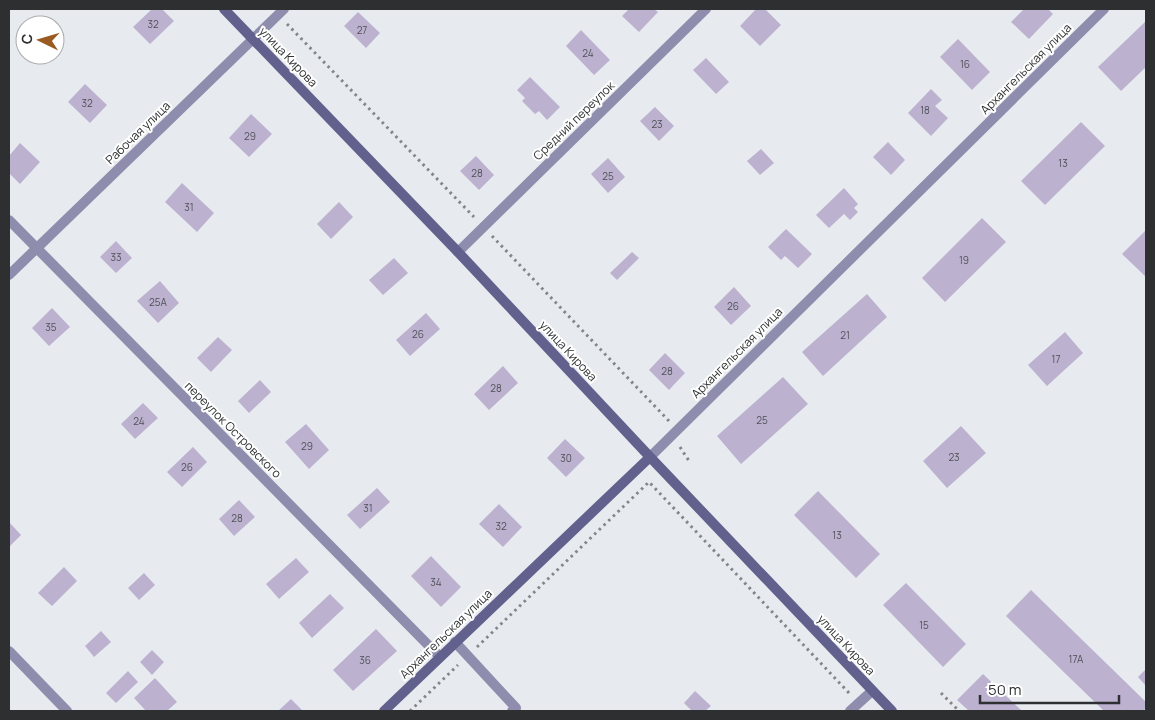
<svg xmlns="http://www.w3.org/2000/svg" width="1155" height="720" font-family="Manrope,sans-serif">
<rect width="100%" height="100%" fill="#e7ebef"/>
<path fill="#bcb2d0" d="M152,9H162L174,21L150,44L133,27Z
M629,9H654L658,12L639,32L622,16Z
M756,9H765L781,25L760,46L740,26Z
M1024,9H1048L1053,14L1029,39L1011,22Z
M358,12L380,33L366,48L344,26Z
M1146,21V67L1121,91L1098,67Z
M581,30L610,60L594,75L566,46Z
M958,39L990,72L972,90L940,57Z
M706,58L729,82L716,94L693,70Z
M530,77L560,107L547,120L539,111L535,114L522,101L525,98L517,90Z
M85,84L107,105L90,123L68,102Z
M931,89L942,100L935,106L948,118L931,136L908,113Z
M655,107L674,126L659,141L640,121Z
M251,114L272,134L249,157L229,138Z
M1081,122L1105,146L1045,205L1021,181Z
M888,142L905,160L891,175L873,157Z
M20,143L40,162L20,184L9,173V156Z
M761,149L774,163L760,175L747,161Z
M476,156L494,175L479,190L460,171Z
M608,158L625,177L608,193L591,174Z
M182,183L214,213L197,232L165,202Z
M844,188L858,204L854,208L858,212L850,220L844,214L829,228L816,215Z
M339,202L353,217L331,239L317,224Z
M982,218L1006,242L945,302L922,278Z
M786,229L812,254L798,268L785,256L781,260L768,247Z
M1146,230V277L1122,254Z
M116,241L132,258L116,273L100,257Z
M632,252L639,258L617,280L610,273Z
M394,258L408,273L383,295L369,280Z
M160,281L179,303L158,323L137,301Z
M734,287L751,306L731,325L714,307Z
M867,294L887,317L823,376L802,352Z
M52,308L70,327L49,346L32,328Z
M426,313L440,329L410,356L396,340Z
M1065,332L1083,353L1047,386L1028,365Z
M218,337L232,350L211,372L197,358Z
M665,353L685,373L669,390L649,370Z
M503,366L518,383L489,410L474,394Z
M783,377L808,404L741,464L717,436Z
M260,380L271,392L249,413L238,401Z
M143,403L158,418L135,439L121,424Z
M306,424L329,450L309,469L285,442Z
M961,426L986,453L947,488L923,461Z
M565,439L585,458L566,477L547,458Z
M193,447L207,462L182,487L167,472Z
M377,488L390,502L360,529L347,515Z
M818,491L880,554L856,578L794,515Z
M239,500L255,517L234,536L219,519Z
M499,504L522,527L503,547L479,524Z
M9,522L21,535L9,547Z
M431,556L461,587L441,607L411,576Z
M296,558L309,572L279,599L266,584Z
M64,567L77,581L52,606L38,593Z
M144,573L155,585L139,600L128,588Z
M906,583L966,644L943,667L883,605Z
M1031,590L1146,702V708L1143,711H1104L1006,616Z
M330,594L344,608L312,638L299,623Z
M376,629L397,651L353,691L333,670Z
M101,631L111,642L94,657L85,646Z
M152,650L164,662L152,675L140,662Z
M1146,669V686L1138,677Z
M128,671L138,682L116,703L106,693Z
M983,674L1022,711H969L957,700Z
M155,678L177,702L167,711H146L134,698Z
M695,691L711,706L705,711H692L684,703Z
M291,699L303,711H278Z"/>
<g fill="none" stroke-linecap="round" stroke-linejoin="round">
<path stroke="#838688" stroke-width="3" stroke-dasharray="2.5 4" stroke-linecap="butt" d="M287,24L474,217
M492,236L669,421
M680,447L689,461
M477,647L649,482L850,694
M941,693L959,711
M410,711L458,665"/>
<path stroke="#8e8dad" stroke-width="10" d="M9,220L440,657
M458,252L706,9
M9,275L284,9
M650,457L1104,9
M455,642L516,708L512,711
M9,651L67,711
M850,711L872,691"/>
<path stroke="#62618d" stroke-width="10" d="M224,9L458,252L650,457L892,711
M384,711L650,457"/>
</g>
<g text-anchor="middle" stroke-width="4" stroke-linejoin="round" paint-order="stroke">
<g font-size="10" fill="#515058">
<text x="153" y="28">32</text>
<text x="362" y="34">27</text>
<text x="588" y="57">24</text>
<text x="965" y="68">16</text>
<text x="87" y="107">32</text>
<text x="925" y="114">18</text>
<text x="657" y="128">23</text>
<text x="250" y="140">29</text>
<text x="1063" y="167">13</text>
<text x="477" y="177">28</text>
<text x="608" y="180">25</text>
<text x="189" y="211">31</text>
<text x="116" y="261">33</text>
<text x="964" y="264">19</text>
<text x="158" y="306">25А</text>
<text x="733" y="310">26</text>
<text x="51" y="331">35</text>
<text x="418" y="338">26</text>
<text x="845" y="339">21</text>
<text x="1056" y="363">17</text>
<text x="667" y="375">28</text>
<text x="496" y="392">28</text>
<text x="762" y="424">25</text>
<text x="139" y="425">24</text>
<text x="307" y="450">29</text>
<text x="954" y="461">23</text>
<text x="566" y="462">30</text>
<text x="187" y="471">26</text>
<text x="368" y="512">31</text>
<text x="237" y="522">28</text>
<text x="501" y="530">32</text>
<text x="837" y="539">13</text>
<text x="436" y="586">34</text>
<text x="924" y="629">15</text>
<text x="1076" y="663">17А</text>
<text x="365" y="664">36</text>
</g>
<g font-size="12" fill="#2d2f30" stroke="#fff">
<text transform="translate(288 57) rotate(46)" y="4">улица Кирова</text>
<text transform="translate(1026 69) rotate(-45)" y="4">Архангельская улица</text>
<text transform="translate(574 121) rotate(-44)" y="4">Средний переулок</text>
<text transform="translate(138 133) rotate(-44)" y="4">Рабочая улица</text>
<text transform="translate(568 351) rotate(47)" y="4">улица Кирова</text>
<text transform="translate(737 353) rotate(-45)" y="4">Архангельская улица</text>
<text transform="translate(233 430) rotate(45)" y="4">переулок Островского</text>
<text transform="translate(446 634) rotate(-44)" y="4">Архангельская улица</text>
<text transform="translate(846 645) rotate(47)" y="4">улица Кирова</text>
</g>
</g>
<rect width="1155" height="720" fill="none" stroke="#2d2f30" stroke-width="20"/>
<g transform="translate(40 40) rotate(275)"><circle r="24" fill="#ffffff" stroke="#abacac"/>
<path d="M0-4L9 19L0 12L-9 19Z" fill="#995b21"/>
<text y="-8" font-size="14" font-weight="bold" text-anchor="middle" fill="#2d2f30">С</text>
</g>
<path d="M980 695v8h139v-8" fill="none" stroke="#2d2f30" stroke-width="2.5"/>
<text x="988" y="695" font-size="15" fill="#2d2f30" stroke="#ffffff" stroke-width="4" paint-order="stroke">50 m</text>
</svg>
